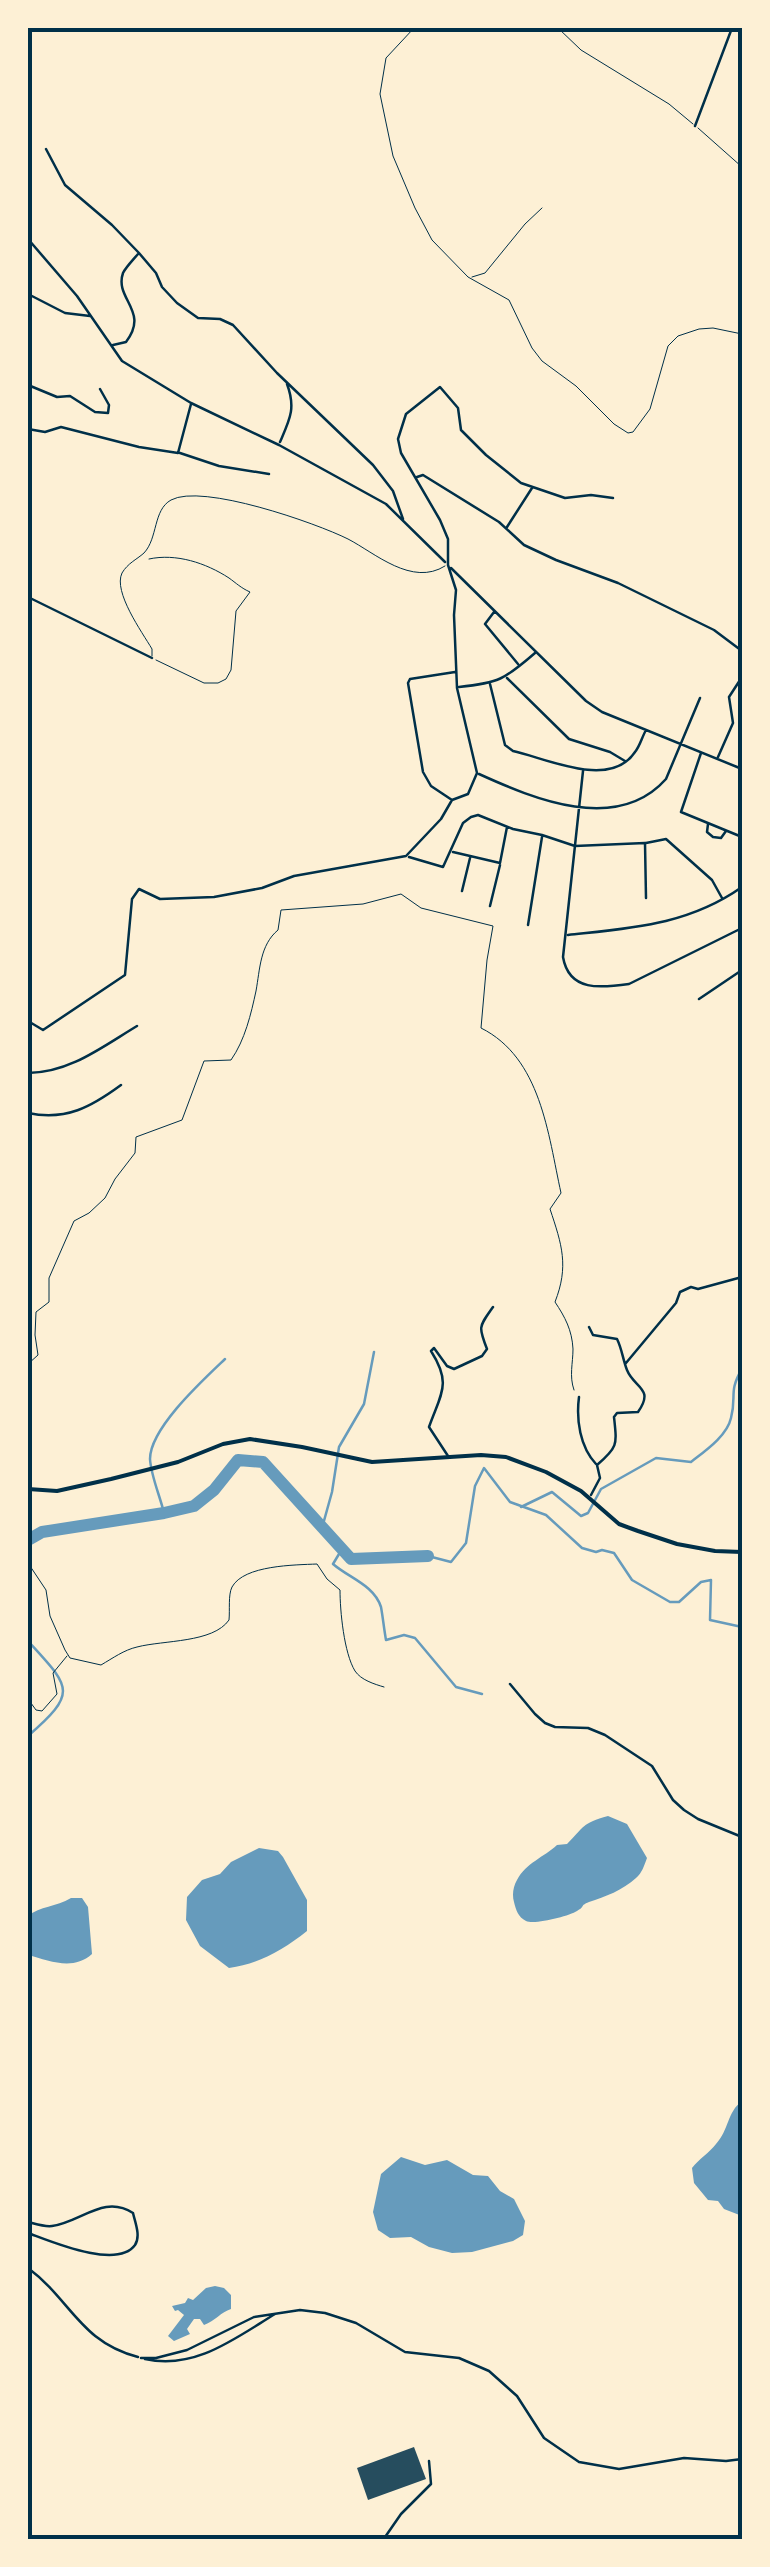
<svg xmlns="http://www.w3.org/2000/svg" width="770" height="2567" font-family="'Roboto Condensed',sans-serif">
<rect width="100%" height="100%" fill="#fdf0d5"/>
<path fill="#669bbc" d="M608,1816L627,1824L647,1858C644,1866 642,1873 636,1878C623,1890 605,1897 589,1902C579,1906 586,1906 577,1911C569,1916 535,1925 526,1921C518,1917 516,1910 514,1902C512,1895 513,1887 517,1880C526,1863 544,1857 557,1845L567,1844C584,1827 582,1823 608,1816Z
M259,1848L278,1851L283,1857L307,1900V1931C283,1950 259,1964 229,1968L200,1946L186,1920L187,1897L202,1880L220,1874L231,1862Z
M71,1898H82L88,1907L92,1954C73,1971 50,1961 28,1955V1916C40,1906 56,1907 71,1898Z
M742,2101V2216L724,2209L718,2201L708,2200L694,2183L692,2168C699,2159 709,2153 716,2144C729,2130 727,2112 742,2101Z
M401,2157L425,2165L447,2160L473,2175L488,2176L500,2191L514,2199L525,2221L523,2235L513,2241L472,2252L452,2253L429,2247L411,2237L390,2238L378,2230L373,2212L381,2174Z
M215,2286L224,2288L231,2295V2309C221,2312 215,2321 204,2325L200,2319H194L187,2329L190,2334L174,2341L168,2336L184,2315L178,2310L175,2311L172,2306L185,2303L188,2298L193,2300L206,2288Z"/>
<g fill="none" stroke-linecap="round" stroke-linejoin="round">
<path stroke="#669bbc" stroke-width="2.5" d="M521,1507L552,1492L581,1516L588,1513L601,1489L656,1458L691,1462C705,1451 727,1436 731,1418C737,1396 728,1392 742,1369
M164,1513C160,1496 151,1476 150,1459C150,1428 204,1379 225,1359
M322,1528L332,1492L339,1447L364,1404L374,1352
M342,1549L333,1564C349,1578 374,1585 381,1607C383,1618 384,1629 386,1640L404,1635L415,1638L456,1687L482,1694
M428,1556L451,1562L466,1543L475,1486L484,1468L510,1502L546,1515L582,1548L596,1552L602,1550L614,1553L632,1580L670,1602H679L701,1582L711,1580L710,1620L742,1627
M28,1641C70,1687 79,1692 28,1736"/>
<path stroke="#669bbc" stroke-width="12" d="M28,1540L42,1532L164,1513L194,1506L214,1490L238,1460L263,1462L351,1559L428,1556"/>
</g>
<path fill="#264d5e" d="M414,2447L426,2479L368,2500L357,2468Z"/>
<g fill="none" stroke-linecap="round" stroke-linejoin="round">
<path stroke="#003049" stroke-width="1" d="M149,559C176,553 206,563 229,578C236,583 241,588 250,592L236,611L231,670L226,679L218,683H204L156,660
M28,1364L38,1355L35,1335L36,1312L49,1302V1278L74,1221L89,1213L105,1198L115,1179L135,1153L136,1137L182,1120L204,1061L231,1060C245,1040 251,1014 256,991C260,969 260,945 278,930L281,910L363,904L401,894L421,908L493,926L487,960L481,1028C541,1058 548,1134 561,1193L550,1209C562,1245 569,1266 555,1302C565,1317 572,1330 573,1349C573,1363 569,1376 574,1390"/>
<path stroke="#003049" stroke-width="1" d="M414,28L386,58L380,94L393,156L415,208L432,240L468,277L509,300L532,348L542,361L576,386L614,424L628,433L633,432L650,409L668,346L678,336L699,329L713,328L742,334
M558,28L581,50L669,104L693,124
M698,128L742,167
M472,277L485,273L525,224L542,208
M152,656V649C142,632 113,592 122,573C128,563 136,560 144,553C158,538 153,510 171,500C202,483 316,523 348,539C375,553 412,587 445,566
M28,1563L46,1590L50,1616L65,1650L70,1658L101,1665C113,1658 124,1650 137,1647C164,1640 213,1643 229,1620C230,1610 228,1595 232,1587C244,1565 295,1565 317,1564L327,1579L340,1590C340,1611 344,1653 355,1671C361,1680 374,1684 384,1687
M28,1699L36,1710L42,1711L57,1694L53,1673L67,1656"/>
<path stroke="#003049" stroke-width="2.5" d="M695,126L732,28
M46,149L65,185L112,225L139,253L156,273L162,287L177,303L198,318L220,319L233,325L277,373L373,465L393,491L403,519
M28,239L77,296L122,361L191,403L279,445L386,504L445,562
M28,294L65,313L90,316
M113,345L126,342C150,311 114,299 123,273C126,267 133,260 138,254
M28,385L57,397L70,396L95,412L108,413L109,405L100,389
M28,429L45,432L61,427L139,447L178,453L191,404
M280,442C290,419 296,408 287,384
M180,453L219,466L269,474
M417,477L423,475L499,522L524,545L556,560L618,583L714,630L742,651
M507,527L532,488
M451,568L586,701L602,712L742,769
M28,597L152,658
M494,612L485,624L518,664
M507,678L569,739L610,752L625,761
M490,684L505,745L513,751C546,758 610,790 635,752C640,746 642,737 646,730
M459,687C499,683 505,679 535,653
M701,753L681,812L742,837
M718,757L733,723L729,697L742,677
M583,771L563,957C569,992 601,988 629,984L742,928
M479,774C534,799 617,834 666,779L700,698
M452,800L431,786L423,772L408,683L410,679L455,672
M708,824L707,832L713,837L721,838L726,831
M646,843L666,839L712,880L722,898
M453,852L500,863L507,827
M409,857L443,867L463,823L471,817L478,815L513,829L542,835L575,846L645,843L646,898
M462,891L470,858
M490,906L500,865
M528,925L542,837
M568,935C632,928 688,925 742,887
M699,999L742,970
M28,1021L43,1030L125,975L132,899L139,889L160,899L214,897L262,888L294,876L406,856L441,819L452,800L468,794L477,773L457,688L454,615L456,590L448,565V539L440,520L401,453L398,439L406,414L440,387L458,408L461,430L486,455L521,483L565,498L591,495L613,498
M28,1073C69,1073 102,1047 137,1026
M28,1113C66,1121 91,1107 121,1085
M589,1327L593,1335L617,1339C622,1349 623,1360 627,1370C634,1388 655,1388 638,1412L617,1413L614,1417C617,1445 618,1447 597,1465L600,1478L591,1495
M626,1363L676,1303L680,1292L691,1287L698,1289L742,1277
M579,1397C576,1420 580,1447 596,1464
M448,1456L429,1427C441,1393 452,1384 431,1351L434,1348L447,1366L454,1369L482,1356L487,1349C478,1326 479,1327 493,1307
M510,1684L535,1714L545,1723L555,1727L588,1728L605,1735L652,1766L673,1800L684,1810L698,1819L742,1837
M28,2222C36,2224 44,2227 52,2226C81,2222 104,2194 133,2213C135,2222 141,2236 135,2245C117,2270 50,2241 28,2233
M28,2268C71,2300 80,2342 138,2357
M141,2358H156L187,2350L254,2317L300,2310L325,2313L356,2323L405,2352L459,2358L489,2371L517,2396L544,2438L579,2462L619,2469L684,2458L726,2461L742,2459
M145,2359C195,2370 234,2339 275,2314
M383,2540L401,2514L431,2484L429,2461"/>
<path stroke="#003049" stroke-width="4" d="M28,1489L57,1491L111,1479L178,1462L223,1444L250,1439L302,1447L372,1462L481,1455L506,1457L546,1472L581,1491L619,1524L638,1531L677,1544L715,1551L742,1552"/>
</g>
<rect width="770" height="2567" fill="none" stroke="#fdf0d5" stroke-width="60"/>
<rect x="30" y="30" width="710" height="2507" fill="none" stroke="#003049" stroke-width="4"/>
</svg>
